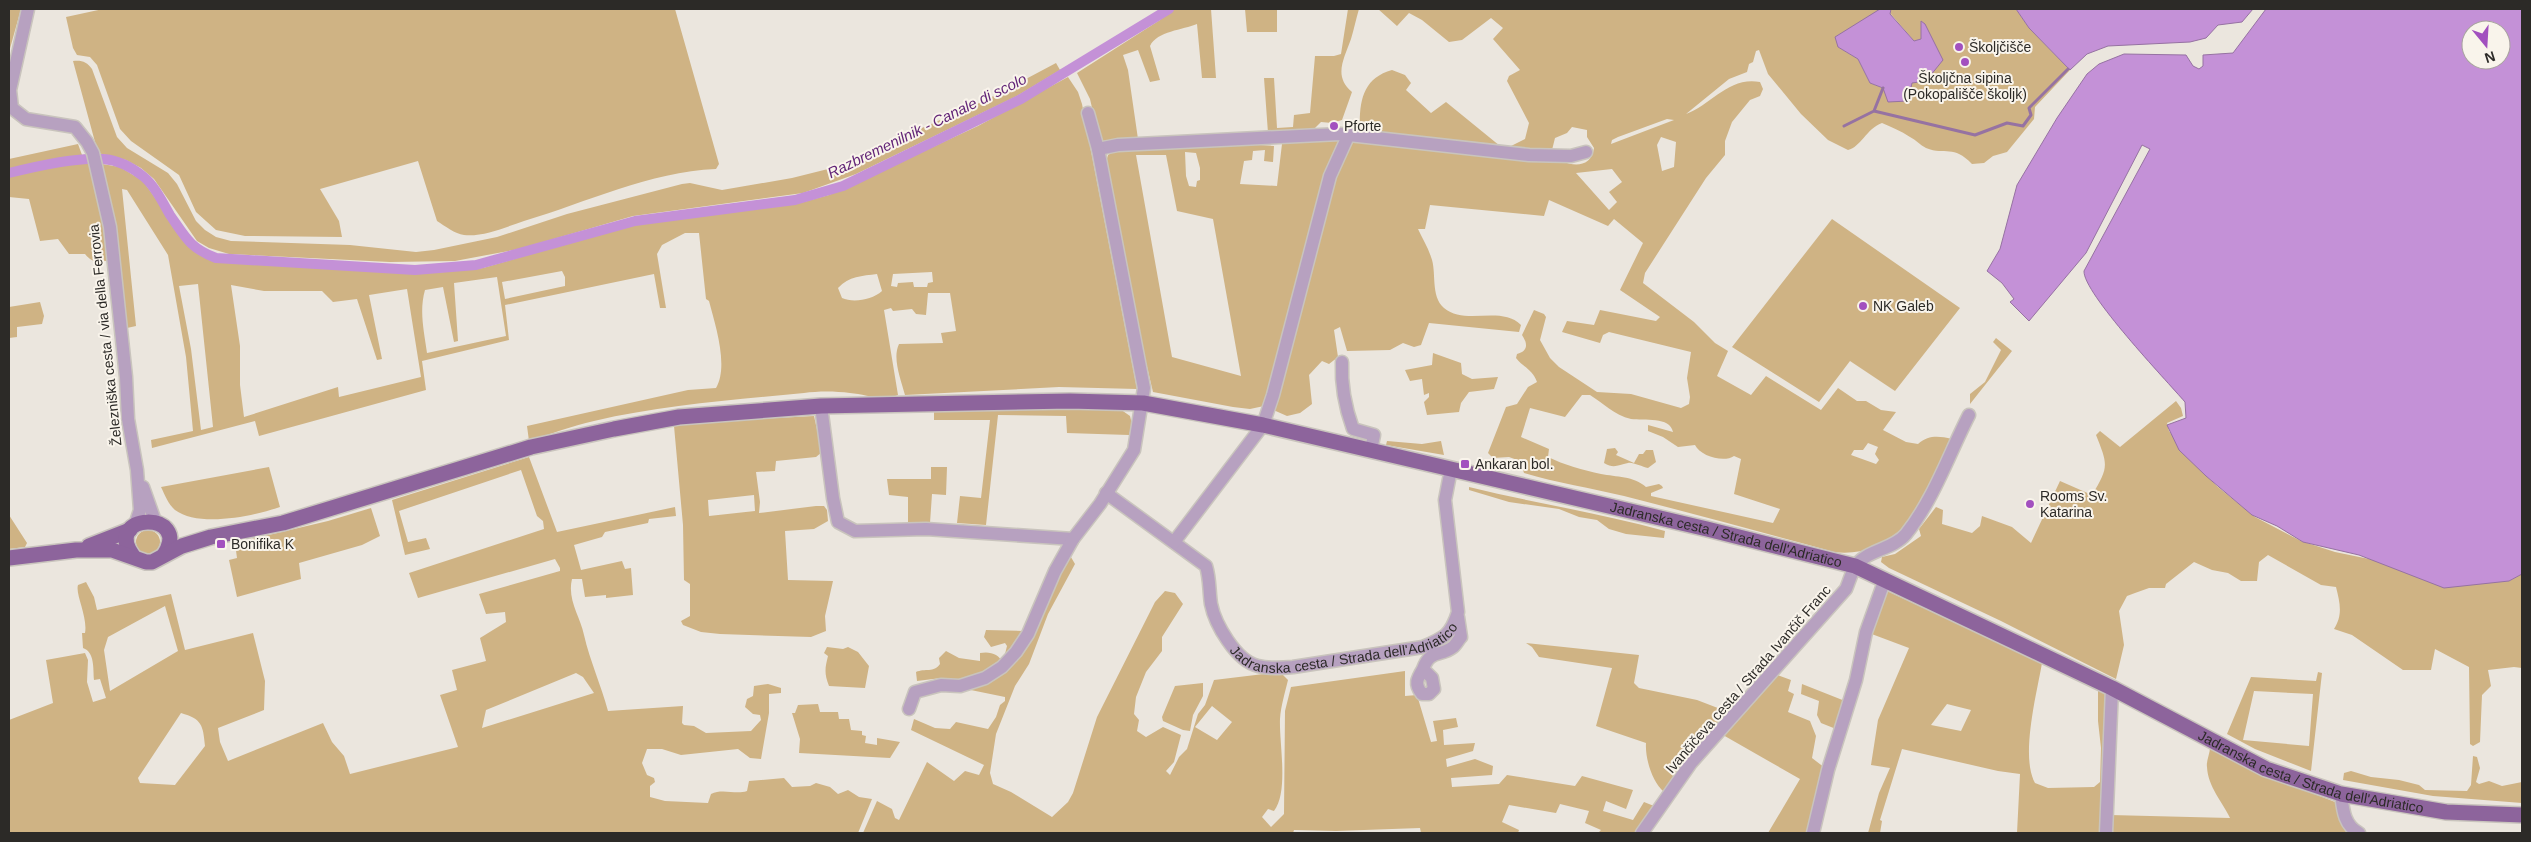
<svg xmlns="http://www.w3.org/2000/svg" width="2531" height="842" font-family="Helvetica,sans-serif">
<rect width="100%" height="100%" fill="#ebe6de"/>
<path fill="#cfb384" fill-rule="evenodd" d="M9,9H21L9,52Z
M103,9H675L719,164L716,169C649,172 588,202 524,221C506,227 483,237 464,235C455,234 445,226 437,221L418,161L320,189L339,221L342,237L245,236L216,230L196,212L179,175L131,141L120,129L97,65L90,57L77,55L73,48L66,17Z
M1174,9H1211L1216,78H1202L1197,24C1183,30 1157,31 1150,46L1160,80L1150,82L1138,50L1123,55L1128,70L1138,139L1102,141L1099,138L1090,99L1077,73L1160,20Z
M1245,9H1277V32H1247Z
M1348,9H1359C1356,19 1354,29 1351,39C1344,59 1333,76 1352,92L1342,120L1332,123L1321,122L1313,130L1268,133L1264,78H1274L1277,128L1293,127L1294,115L1310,113L1315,56H1334L1341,54Z
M1378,9H1880L1838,47L1858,59L1870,83L1883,88L1912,83L1921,39L1914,41L1890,13L1891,9H2016L2029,28L2070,70L2035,107L2034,119L2007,152L1993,156L1984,163L1972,164C1953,144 1946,156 1926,148C1920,145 1916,140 1910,137C1901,131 1891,127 1882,123C1866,129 1861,147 1848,150L1828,140L1801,114L1768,74L1759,50L1756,51L1753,62L1749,64L1747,72L1729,79L1686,114C1711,105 1729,76 1760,82L1763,89L1760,96L1750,100L1732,122L1725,141V155L1706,178L1645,273L1643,283L1694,322L1715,343L1728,351L1717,376L1751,395L1766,376L1821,410L1838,388L1857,401H1866L1881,410L1896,412L1883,430L1906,442L1918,444C1929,435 1938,436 1952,439C1941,461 1917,516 1902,531C1885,548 1857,555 1834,552C1764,533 1695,514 1624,496C1591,488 1557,483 1524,473L1520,461L1509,457L1493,458L1488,453L1506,407L1517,404L1528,387L1537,382C1533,370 1523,367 1516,358L1517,354C1528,351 1528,344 1522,335L1534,310L1544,314L1546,317L1540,340L1550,358L1559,367L1597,392L1631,394L1681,408L1689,404L1690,397L1687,378L1691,352L1609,332L1603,335L1600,343L1562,332L1567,321L1594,325L1600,310L1656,321L1660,317L1620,290L1643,243L1614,219L1608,226L1549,200L1544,216L1430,205L1425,229H1418C1422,238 1428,247 1431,257C1437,271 1430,296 1444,308C1465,326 1501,305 1521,325L1519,332L1429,323L1421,345L1414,347L1403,343L1390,350L1347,351L1340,327L1334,330L1338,357L1329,364L1322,361L1309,375L1312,404L1300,413L1287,416L1264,406L1250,409L1233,407L1153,392L1134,312L1106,162L1108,155L1118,149L1229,143L1274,146L1273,162L1264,161L1265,150L1253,151L1252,160L1244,161L1240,184L1277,186L1282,144L1286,140H1338L1347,148L1356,140L1395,138L1360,129C1359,101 1363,78 1392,70L1405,75L1411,83L1406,90L1431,113L1446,102L1500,146H1511L1525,139L1529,123L1507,81L1509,76L1520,70L1493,39L1503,28L1491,18L1462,40L1449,42L1422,20L1409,13L1397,26ZM1667,119L1674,120L1611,144L1612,140L1618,137ZM1572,127L1587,130V137L1594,148C1591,172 1564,166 1551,154L1555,138L1567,133ZM1661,137L1676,142L1674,167L1662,171L1657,145ZM1185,152L1196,153L1200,168V180L1197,181L1196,187L1189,186L1186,176ZM1136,155H1166L1177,211L1213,219L1241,376L1172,357ZM1612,169L1622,182L1609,192L1617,202L1609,210L1576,173ZM1582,395H1590C1603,403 1614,415 1631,419C1644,421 1670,416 1673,432L1648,425V431L1663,437L1678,447L1695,445C1700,456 1724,463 1734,456L1741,459L1734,494L1780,509L1773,523L1651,496V493L1663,488L1662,486L1659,484L1646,487C1634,476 1616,477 1601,474C1583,470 1564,465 1548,457L1549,449L1521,437L1530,408L1565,417ZM1868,443L1878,447L1875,454L1879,460L1876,464L1851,455L1854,450H1863Z
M73,61C82,60 87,62 92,69L117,137L127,148L168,173L177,184L196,221L205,230L216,237L231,241L350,245L416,252L434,250L497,237L567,214L682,184L690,183L722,190L792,178L828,169L986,100L1056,63L1060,70L1017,96L856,174L803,193L633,216L519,249L455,261L390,262L229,254L209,248L197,241L154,179L141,168L126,160L98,153Z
M1068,77L1078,92L1082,104L1137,389L1059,387L905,395C901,380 892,358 899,344L943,343L941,333L956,331L950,293H928L926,315L916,314L912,309L893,311L891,308L884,310L898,395C883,402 865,394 850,393C835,391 818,391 804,393C734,400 663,405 594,421C572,426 550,434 529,441L527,426L688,390L716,388C729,366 715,324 709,301L706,299L699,233H685L662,245L657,254L666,308H660L654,274L505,305L509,340L422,361L426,390L259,436L255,421L152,448L151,440L193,431L186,357L168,255L127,190L122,189L136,326L127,328L111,204L102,164L120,167L143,181L191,248L204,256L230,263L389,272L434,273L483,268L638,223L758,209L796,204L829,195L978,126ZM562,271L565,277V286L505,299L502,282ZM932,272L933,282L928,283L927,287H914L913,282L898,283L897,287L891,286L893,274ZM877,274L882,291C872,300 853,303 842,298L838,288C849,276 862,276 877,274ZM497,277L506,336L427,353C424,331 419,311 425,290L443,287L454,342L458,341L454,283ZM198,284L213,427L201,430L191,349L179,286ZM231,285L264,291H322L333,302L357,299L377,360L382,359L369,295L407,289L421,377L339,397L338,387L244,417L240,385V346Z
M78,144L82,155L89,154L102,208L109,260C99,263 92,263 85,254H69L58,239L40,241L29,199L9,197V159Z
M1832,219L1960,308L1895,391L1850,361L1819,402L1732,347Z
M40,302L44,316L42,324L17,327V337L9,338V307Z
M1996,338L2012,351L1970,404V394L1985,382L2001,350L1993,342Z
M1433,353L1461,363L1462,374L1472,379L1498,377L1494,389L1469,392L1461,403L1459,412L1427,415L1424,402L1429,397V393L1424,395L1422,379L1410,381L1405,370L1432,365Z
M2176,401L2181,408L2183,416L2167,423L2169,431L2193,463L2218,487L2255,517L2301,541L2335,552L2481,582L2509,581L2522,574V668L2514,667L2488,670L2491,686L2482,695L2480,742L2473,746L2470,744L2469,667L2435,649L2431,670H2403L2352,635L2334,629C2343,615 2340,603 2336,587L2321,585L2268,555L2259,562L2257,581H2241L2228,573L2212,570L2194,562L2166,584L2165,588H2149L2135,593L2127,596L2119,611L2124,645L2116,679L2001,621L1889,568L1881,562L1882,557L1895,554L1921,536L1919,529L1936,507L1943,510L1942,524L1972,533L1980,526L1982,516L2012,527L2031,543L2060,481L2092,495C2109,467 2108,465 2096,435L2100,431L2120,447Z
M987,409H1120L1130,416L1132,424L1129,435L1067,433L1066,416L998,415L986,525L957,523L960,496L981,498L990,420H934V411Z
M814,416L822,452L816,457L776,461L775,471L756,472L760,502L759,513L816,506H824L827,510L828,521L814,529L785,531L788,580L833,581L825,616L826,631L811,637L720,634L701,632L683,625L681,621L690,616V584L684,580L683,525L674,426L677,423ZM754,495L755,511L709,516L708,500Z
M1387,441L1422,444L1441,441L1444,455L1386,445Z
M1615,448L1618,452L1616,455L1634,463L1639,454H1643L1646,450H1653L1656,462L1648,468C1642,467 1633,462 1628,463C1618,465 1614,469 1604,463L1607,449Z
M529,457L557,532L675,507L676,516L649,519L648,523L605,532L602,537L574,545L581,570L622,561L625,569L631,568L633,595L606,598V595L585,597L582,579H572C567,600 580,616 584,635C590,661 601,685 608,711L683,706L682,723L684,725L694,726L706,733L751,731L761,720L760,715L753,714L745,707L747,699L753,696L754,686L768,684L781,688V693L769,694V713L761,759L750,758L738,749L681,755L662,749H647L642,763L647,775L654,778L655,782L650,786V797L665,801L708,803L711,794C723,788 735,795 747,791L749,781L784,778L792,787L810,786L816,783L830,787L838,794L848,790L859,797L872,799L858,833H9V720L53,703L46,660L85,653L88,660L87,682L93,702L106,698L100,679L94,680C93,669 95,652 83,648L82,633H85C88,617 75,594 78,585L86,582L94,597L97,610L171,594L185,650L253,633L265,681L264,710L218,728L220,742L228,761L323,723L332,742L344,756L350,774L458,747L440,695L457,690L452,670L486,661L480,638L506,622L505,612L486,614L479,594L560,571V568L555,559L418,598L409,573L544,529L543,521L537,516L521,470L399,511L408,542L426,538L430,549L405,555L392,500ZM165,606L178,651L110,691L104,650L108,637ZM576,673L583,677L594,693L482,728L486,710ZM181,713C202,719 203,725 205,746L175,785L140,783L138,778Z
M269,467L280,507C254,516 199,528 175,510C168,504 165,495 161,487Z
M931,467H947L946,495L932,494L930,523L908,524V497L889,495L887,479H931Z
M1469,487C1534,503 1600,513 1665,531L1664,538L1626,534L1609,529L1597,520L1579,517L1559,509L1509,502L1469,490Z
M371,508L380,536L362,545L299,563L301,579L237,597L229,560L237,558L235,543L328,521Z
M9,515L27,543L25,547L9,549Z
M136 542a12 12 0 1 1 24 0a12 12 0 1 1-24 0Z
M1068,552L1075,564L1048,614L1029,664L1015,686L996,734L990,773L993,784L1011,792L1052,817L1068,802L1073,793L1097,717L1155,602L1165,591L1175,593L1183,604L1162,637V651L1146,672L1136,697L1134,714L1139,720L1137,731L1146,737L1163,727L1181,735L1174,762L1166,771L1170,775L1179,757L1187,749L1198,714L1205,705L1214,680L1280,672L1288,680C1285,693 1281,705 1280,719C1279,743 1289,791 1274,811L1268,809L1262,817L1271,827L1284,814L1285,711L1291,687L1405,671V696L1417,695L1431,742L1437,741L1433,721L1456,718L1458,727L1443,730L1444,745L1475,743L1473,751L1446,759L1447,767L1475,759L1493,766L1492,775L1451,778L1452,787L1499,784L1507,775L1575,786L1582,776L1633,790L1626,809L1606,801L1603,811L1633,820L1644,802L1654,806L1637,833H1598L1601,830L1585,823L1589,811L1560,804L1556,813L1509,805L1502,822L1519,830L1518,833H1421L1420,828L1336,831L1294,830L1293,833H863L877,801L892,809L895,818L899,820L927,762L954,781L965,771L979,775L984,765L911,730L914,719L935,728L950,729L956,722L988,729L996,717L1000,705L1005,701V697L961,688L1004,669ZM1212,706L1232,722L1217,740L1195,727Z
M1885,590L2042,663C2037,693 2020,756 2035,783L2048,788L2094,787L2100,782L2101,748L2098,721V690L2108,695L2103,833H2017L2020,774L1998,771L1902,749L1880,820L1882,821L1880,833H1868L1879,793L1890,768L1871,765L1878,720L1909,648L1869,633ZM1947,704L1971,710L1961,731L1931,725Z
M986,630L1023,631L1007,658L1005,654L1007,646L1005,643L991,647L984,637Z
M1526,643L1639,655L1634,683L1639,688L1697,700L1723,710L1733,704L1736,705L1689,755L1664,792C1652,782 1645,758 1646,743L1596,726L1612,668L1539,657L1532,647Z
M827,647L843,649L848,647L858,652L869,666L865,688L829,686C824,673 825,668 828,656L824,653Z
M946,651L959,658L980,661V653C990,651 999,654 1003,663L991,672L947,683L941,678L917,681L916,672C925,668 934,673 940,664L939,658Z
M2318,672L2322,673L2311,771L2255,749L2227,734L2251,677L2316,681ZM2254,691L2313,694L2309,746L2243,740Z
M1777,675L1791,680L1788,691L1794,694L1788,712L1810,721L1816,736L1812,758L1825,768L1809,833H1768L1800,779L1723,735Z
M1203,683V696L1193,715L1190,731L1183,730L1163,721L1162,717L1175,686Z
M1802,684L1845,701L1836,729L1821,723L1817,715L1819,701L1801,694Z
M818,704L820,712H838L839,719H849L851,730L862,731V735L866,736L865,743L877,745V738L900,742L890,758L799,753L800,739L792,713H795L798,705Z
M2210,747L2278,780L2335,802L2352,833H2108L2110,815L2230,818C2222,801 2208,787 2207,767C2206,761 2210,754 2210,747Z
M2473,756L2477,757L2480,768L2476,782L2479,784L2489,781L2502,786L2522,782V803L2433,796L2343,780L2344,773L2351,771L2371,777L2399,780L2419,785L2425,790L2467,791L2471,785Z"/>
<path fill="#c491d7" stroke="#9672a2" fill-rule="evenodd" d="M1880,9H1891L1890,14L1914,41L1921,39V21L1925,24L1943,60L1926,81L1912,83L1908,101L1888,102L1883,88L1870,83L1858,59L1838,47L1835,37Z
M2016,9H2253L2242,22L2218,25L2206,38L2190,42L2108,46L2087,54L2070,70L2029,28Z
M2266,9H2522V574L2509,581L2444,588L2359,555L2303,542L2277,526L2252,515L2206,476L2179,450L2167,425L2186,418L2185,402C2166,380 2083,293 2084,271L2150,149L2142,145L2086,253L2029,321L2010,302L2014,299L2002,283L1987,271L2000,249L2017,185L2057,118L2087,74L2099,64L2124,54L2186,55L2193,66L2199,69L2203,66V55L2233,53ZM2471,30H2501V60H2471Z"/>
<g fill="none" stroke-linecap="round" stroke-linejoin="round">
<path stroke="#9672a2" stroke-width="3" d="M1874,111L1883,88
M1844,126L1874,111L1975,135L2007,123L2023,126L2031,115L2029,108L2068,69"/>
<path stroke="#c491d7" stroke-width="10" d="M9,173C33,167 79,157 103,159C118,160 133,168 144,177C155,186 163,203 170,215C186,238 190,248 216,258L415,270L476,265L635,221L795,200L843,186L1021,99L1169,9"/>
<g stroke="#c9c4bd" stroke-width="15">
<g id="minor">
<path d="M28,9L10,90L12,108L26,119L75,127L87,142L93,153L110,227L126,377L128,419L137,470L140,510L135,525"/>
<path d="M1098,149L1118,145L1340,134L1529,155L1571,156L1586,152"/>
<path d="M1342,362C1341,385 1345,407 1353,429L1374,435L1371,450"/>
<path d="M821,406L833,498L838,522L855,531L926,529L1073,539"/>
<path d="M143,487L155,521"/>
<path id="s1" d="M1106,493L1206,566C1210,579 1209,591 1211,604C1215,624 1236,661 1258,666C1269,669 1281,668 1293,667L1423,647C1444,638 1451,635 1458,612L1445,500L1451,469"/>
<path d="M1174,542L1263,425L1273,395L1330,176L1349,134"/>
<path d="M1423,669C1417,679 1414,684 1422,694H1429L1434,689L1432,678L1423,669C1430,649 1440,657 1453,647C1456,645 1458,640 1461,637L1458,617"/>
<path d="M909,709L915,692L941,685L960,686L985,678L1002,667L1016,652L1028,634L1055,571L1073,539L1100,504L1134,450L1144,388L1098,149L1088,113"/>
<path d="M2341,794C2343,810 2344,825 2359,833"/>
<path d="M1642,833L1691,763L1846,589C1849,582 1851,574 1855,567C1865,550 1893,550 1906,534C1934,499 1949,454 1969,415"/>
<path d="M1813,833L1828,770L1856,680L1866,632L1885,579"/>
<path d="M2106,833L2112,688"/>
</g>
</g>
<g stroke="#c9c4bd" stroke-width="18">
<g id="major">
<path d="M89,546L130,530"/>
<path d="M133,556C101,512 193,510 164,555"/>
<path id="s2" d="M9,558L76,550H112L146,562H152L182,546L211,537L283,523L531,447L614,429L679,417L821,406L1070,401L1143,403L1263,425L1707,529L1855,566L2112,688L2266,769L2341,794L2446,812L2522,815"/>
</g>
</g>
<use href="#minor" stroke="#b7a1c0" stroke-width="12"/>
<use href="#major" stroke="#8d649c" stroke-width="15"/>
</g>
<g fill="#a250bf" stroke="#f9f4eb" stroke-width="2">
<circle cx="1959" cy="47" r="5"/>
<circle cx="1965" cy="62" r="5"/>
<circle cx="1334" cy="126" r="5"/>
<circle cx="1863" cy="306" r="5"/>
<rect x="1460" y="459" width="10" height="10" rx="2.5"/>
<circle cx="2030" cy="504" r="5"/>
<rect x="216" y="539" width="10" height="10" rx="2.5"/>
</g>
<g text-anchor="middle" stroke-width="4" stroke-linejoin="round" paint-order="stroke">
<g font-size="14" fill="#2c2a27" stroke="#f9f4eb" text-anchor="start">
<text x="1969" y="52">Školjčišče</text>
<text x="1965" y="83" text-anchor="middle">Školjčna sipina<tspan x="1965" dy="16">(Pokopališče školjk)</tspan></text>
<text x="1344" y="131">Pforte</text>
<text x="1873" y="311">NK Galeb</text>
<text x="1475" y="469">Ankaran bol.</text>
<text x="2040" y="501">Rooms Sv.<tspan x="2040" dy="16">Katarina</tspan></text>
<text x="231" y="549">Bonifika K</text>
</g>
<g font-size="14" fill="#2c2a27" stroke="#f9f4eb">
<text transform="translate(105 335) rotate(-96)" y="5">Železniška cesta / via della Ferrovia</text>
<text dy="5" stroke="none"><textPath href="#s2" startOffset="1756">Jadranska cesta / Strada dell'Adriatico</textPath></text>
<text dy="5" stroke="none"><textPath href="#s1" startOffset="330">Jadranska cesta / Strada dell'Adriatico</textPath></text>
<text transform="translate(1748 679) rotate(-49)" y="5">Ivančičeva cesta / Strada Ivančič Franc</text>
<text dy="5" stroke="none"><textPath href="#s2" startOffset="2391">Jadranska cesta / Strada dell'Adriatico</textPath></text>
</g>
<g font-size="15" font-style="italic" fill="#622477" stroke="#f9f4eb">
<text transform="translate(927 126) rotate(-26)" y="5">Razbremenilnik - Canale di scolo</text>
</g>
</g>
<rect width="2531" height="842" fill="none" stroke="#2c2a27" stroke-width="20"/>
<g transform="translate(2486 45) rotate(162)"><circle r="24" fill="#f9f4eb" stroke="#a7a39d"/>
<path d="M0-4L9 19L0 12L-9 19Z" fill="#a250bf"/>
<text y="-8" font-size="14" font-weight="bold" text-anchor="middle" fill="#2c2a27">N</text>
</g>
</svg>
